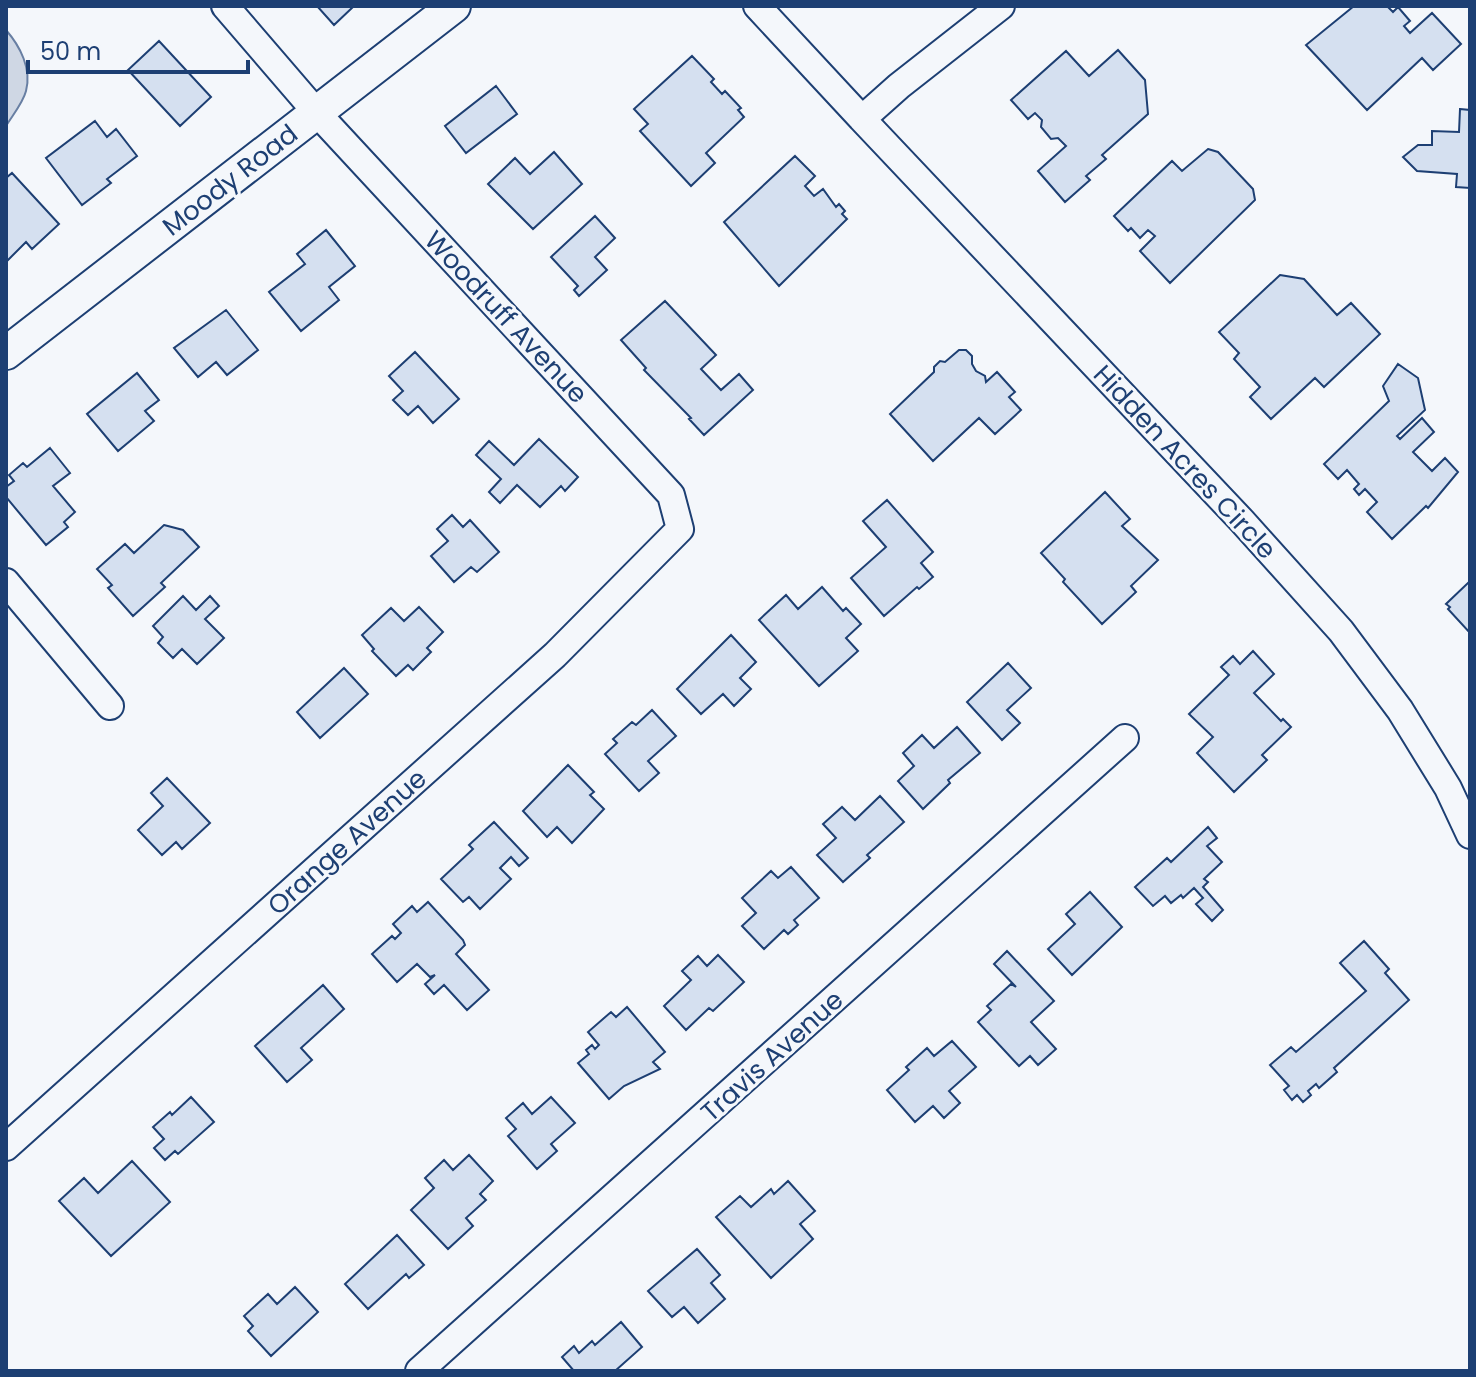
<svg xmlns="http://www.w3.org/2000/svg" width="1476" height="1377" font-family="Poppins,sans-serif">
<rect width="100%" height="100%" fill="#f4f7fb"/>
<path fill="#cfd7e4" stroke="#687fa3" stroke-width="2" d="M6,30C20,46 32,69 26,91C23,103 12,116 6,126Z"/>
<path fill="#d5e0f0" stroke="#1d3f73" stroke-width="2" d="M317,6H354L334,25Z
M1354,6H1387L1393,12L1398,7L1410,21L1404,26L1410,33L1432,13L1461,44L1433,70L1422,58L1367,110L1306,45Z
M159,41L211,97L180,126L128,70Z
M1118,50L1145,80L1148,114L1102,155L1106,159L1086,176L1090,180L1065,202L1038,171L1066,146L1058,138L1051,139L1041,127L1042,120L1035,113L1028,119L1011,100L1066,51L1089,76Z
M692,56L714,79L711,82L722,94L725,91L741,108L738,110L744,117L706,153L715,163L691,186L640,131L648,124L634,109Z
M496,86L517,114L466,153L445,126Z
M1460,109L1470,110V188L1456,187L1457,174L1417,171L1403,157L1418,145H1432V131L1459,132Z
M95,121L107,137L116,129L137,156L107,179L111,183L82,205L46,158Z
M1208,149L1218,152L1253,189L1255,200L1170,283L1140,251L1155,236L1148,230L1140,238L1131,228L1128,231L1114,216L1172,161L1182,171Z
M554,152L582,184L533,229L488,184L515,158L530,174Z
M795,156L815,176L805,186L814,196L823,189L836,207L839,204L845,211L842,214L847,219L779,286L724,222Z
M12,173L59,224L32,249L26,242L6,262V178Z
M595,216L615,238L595,257L607,270L579,296L574,290L578,286L551,257Z
M326,230L355,266L329,287L339,300L301,331L269,292L305,264L297,254Z
M1280,275L1304,279L1337,315L1351,303L1380,334L1324,387L1315,378L1271,419L1250,397L1260,387L1234,359L1239,353L1219,332Z
M665,301L716,355L701,369L721,390L739,374L753,390L704,435L689,419L691,418L644,370L646,368L621,340Z
M226,310L258,350L227,375L216,362L198,377L174,348Z
M959,350H966L972,356V364L976,371L985,376L986,382L997,372L1015,392L1009,397L1021,410L995,434L979,418L933,461L890,414L934,372V367L940,361L945,362Z
M415,352L459,399L433,423L418,406L408,415L393,400L403,391L389,376Z
M1398,364L1418,378L1425,410L1397,436L1400,439L1422,418L1434,432L1413,452L1432,471L1445,458L1458,472L1428,508L1426,506L1392,539L1367,512L1377,502L1365,489L1359,495L1354,489L1359,484L1347,470L1338,479L1324,464L1389,401L1383,386Z
M137,373L159,400L145,411L154,421L118,451L87,414Z
M539,439L578,477L565,491L561,486L540,507L517,485L500,503L489,492L501,479L476,455L489,441L514,465Z
M50,448L70,473L53,486L75,512L64,522L68,527L46,545L6,497V487L14,481L9,475L23,463L27,467Z
M1105,492L1130,519L1122,526L1158,560L1131,586L1136,592L1102,624L1063,582L1065,579L1041,553Z
M887,500L933,552L921,563L933,577L919,589L917,587L884,616L851,578L886,547L863,521Z
M452,515L463,527L470,520L499,552L477,572L471,567L454,582L431,556L448,541L437,529Z
M164,525L183,530L199,547L161,583L165,587L133,616L108,588L112,585L97,569L125,544L134,553Z
M1470,581V633L1448,609L1450,607L1446,604Z
M822,587L843,611L846,608L861,624L846,638L858,651L819,686L759,620L786,595L798,609Z
M183,596L196,610L210,596L219,606L205,619L224,638L197,664L182,649L173,658L158,643L163,637L153,626Z
M419,607L443,632L427,648L431,652L413,670L408,665L396,676L372,651L374,649L362,635L391,608L404,621Z
M731,635L756,662L740,678L751,689L734,706L723,694L701,714L677,689Z
M1253,651L1274,674L1254,693L1281,721L1283,719L1291,727L1262,755L1267,760L1234,792L1197,753L1213,737L1189,714L1229,675L1221,667L1233,656L1240,664Z
M1008,663L1031,688L1007,710L1020,723L1002,740L967,702Z
M344,668L368,694L320,738L297,712Z
M652,710L676,736L648,761L659,773L639,791L605,754L617,743L613,739L632,722L636,725Z
M957,727L980,753L948,780L950,783L923,809L898,781L914,766L903,753L922,735L934,748Z
M568,765L594,792L590,795L604,809L572,843L557,827L547,837L523,811Z
M167,778L210,823L182,849L176,842L162,855L138,830L163,806L151,793Z
M880,796L904,822L867,855L870,858L843,882L817,855L836,838L823,824L842,807L855,820Z
M494,822L528,858L519,866L511,857L500,868L511,879L480,909L469,897L463,902L441,879L473,849L469,845Z
M1208,827L1217,838L1207,846L1222,862L1204,879L1208,882L1203,887L1223,910L1212,921L1196,904L1203,898L1194,888L1183,898L1181,895L1171,903L1165,896L1153,906L1135,887L1167,858L1171,862Z
M791,867L819,898L794,920L798,925L788,934L784,930L764,949L742,926L756,913L742,898L771,871L778,878Z
M1090,892L1122,927L1072,975L1048,949L1075,924L1066,914Z
M428,902L463,940L465,945L456,954L489,990L467,1010L444,985L434,994L425,984L435,975L430,977L417,964L397,982L372,954L392,936L395,939L401,933L393,924L412,906L417,912Z
M1364,941L1389,969L1385,973L1409,1000L1334,1068L1337,1072L1319,1088L1316,1084L1308,1091L1311,1095L1303,1102L1297,1095L1292,1100L1284,1090L1289,1086L1270,1065L1291,1047L1296,1052L1366,991L1340,963Z
M1007,951L1054,1001L1031,1022L1056,1049L1038,1065L1030,1056L1019,1066L978,1022L991,1010L987,1006L1011,984L1016,987L994,964Z
M718,955L744,982L713,1011L709,1008L686,1030L664,1006L691,980L682,971L698,956L707,966Z
M323,985L344,1009L301,1048L312,1060L287,1082L255,1046Z
M627,1007L665,1052L653,1062L660,1069L624,1086L609,1099L578,1063L589,1054L586,1050L592,1045L595,1049L599,1045L588,1032L611,1012L616,1017Z
M952,1041L976,1067L949,1091L960,1103L944,1118L933,1106L915,1122L887,1090L909,1070L906,1067L927,1048L934,1056Z
M191,1097L214,1122L178,1154L175,1151L165,1160L154,1148L164,1139L153,1127L170,1112L172,1115Z
M551,1097L575,1123L551,1144L557,1151L537,1169L508,1136L516,1129L506,1118L523,1103L532,1114Z
M469,1155L493,1181L480,1194L486,1200L466,1218L473,1226L448,1249L411,1210L434,1188L425,1178L444,1160L453,1170Z
M132,1161L170,1202L111,1256L59,1201L84,1178L98,1193Z
M788,1181L815,1211L800,1224L813,1239L771,1278L716,1217L740,1196L751,1207L771,1189L774,1194Z
M397,1235L424,1265L409,1278L406,1274L368,1309L345,1284Z
M697,1249L720,1275L711,1283L725,1299L698,1323L684,1307L672,1317L648,1291Z
M295,1287L318,1312L271,1356L248,1331L253,1326L244,1316L268,1294L277,1304Z
M621,1322L642,1347L615,1371H574L562,1357L574,1346L579,1353L592,1341L595,1345Z"/>
<g fill="none" stroke-linecap="round" stroke-linejoin="round">
<g stroke="#1d3f73" stroke-width="30">
<path id="minor" d="M757,6L862,119
M1001,6L899,86L862,119L1242,521L1341,631L1400,710L1448,788L1470,835
M6,582L110,706
M6,1147L555,655L680,529L671,495L317,113L225,6
M419,1371L1125,738"/>
</g>
<g stroke="#1d3f73" stroke-width="36">
<path id="tertiary" d="M6,353L454,6"/>
</g>
<use href="#minor" stroke="#f4f7fb" stroke-width="26"/>
<use href="#tertiary" stroke="#f4f7fb" stroke-width="32"/>
</g>
<g text-anchor="middle" stroke-width="6" stroke-linejoin="round" paint-order="stroke">
<g font-size="26" fill="#1d3f73" stroke="#f4f7fb">
<text transform="translate(230 180) rotate(-38)" y="9">Moody Road</text>
<text transform="translate(506 317) rotate(47)" y="9">Woodruff Avenue</text>
<text transform="translate(1185 462) rotate(47)" y="9">Hidden Acres Circle</text>
<text transform="translate(347 842) rotate(-42)" y="9">Orange Avenue</text>
<text transform="translate(772 1056) rotate(-42)" y="9">Travis Avenue</text>
</g>
</g>
<rect width="1476" height="1377" fill="none" stroke="#1d3f73" stroke-width="16"/>
<path d="M28 60v12h220v-12" fill="none" stroke="#1d3f73" stroke-width="4"/>
<text x="40" y="60" font-size="24" fill="#1d3f73" stroke="#f4f7fb" stroke-width="6" paint-order="stroke">50 m</text>
</svg>
